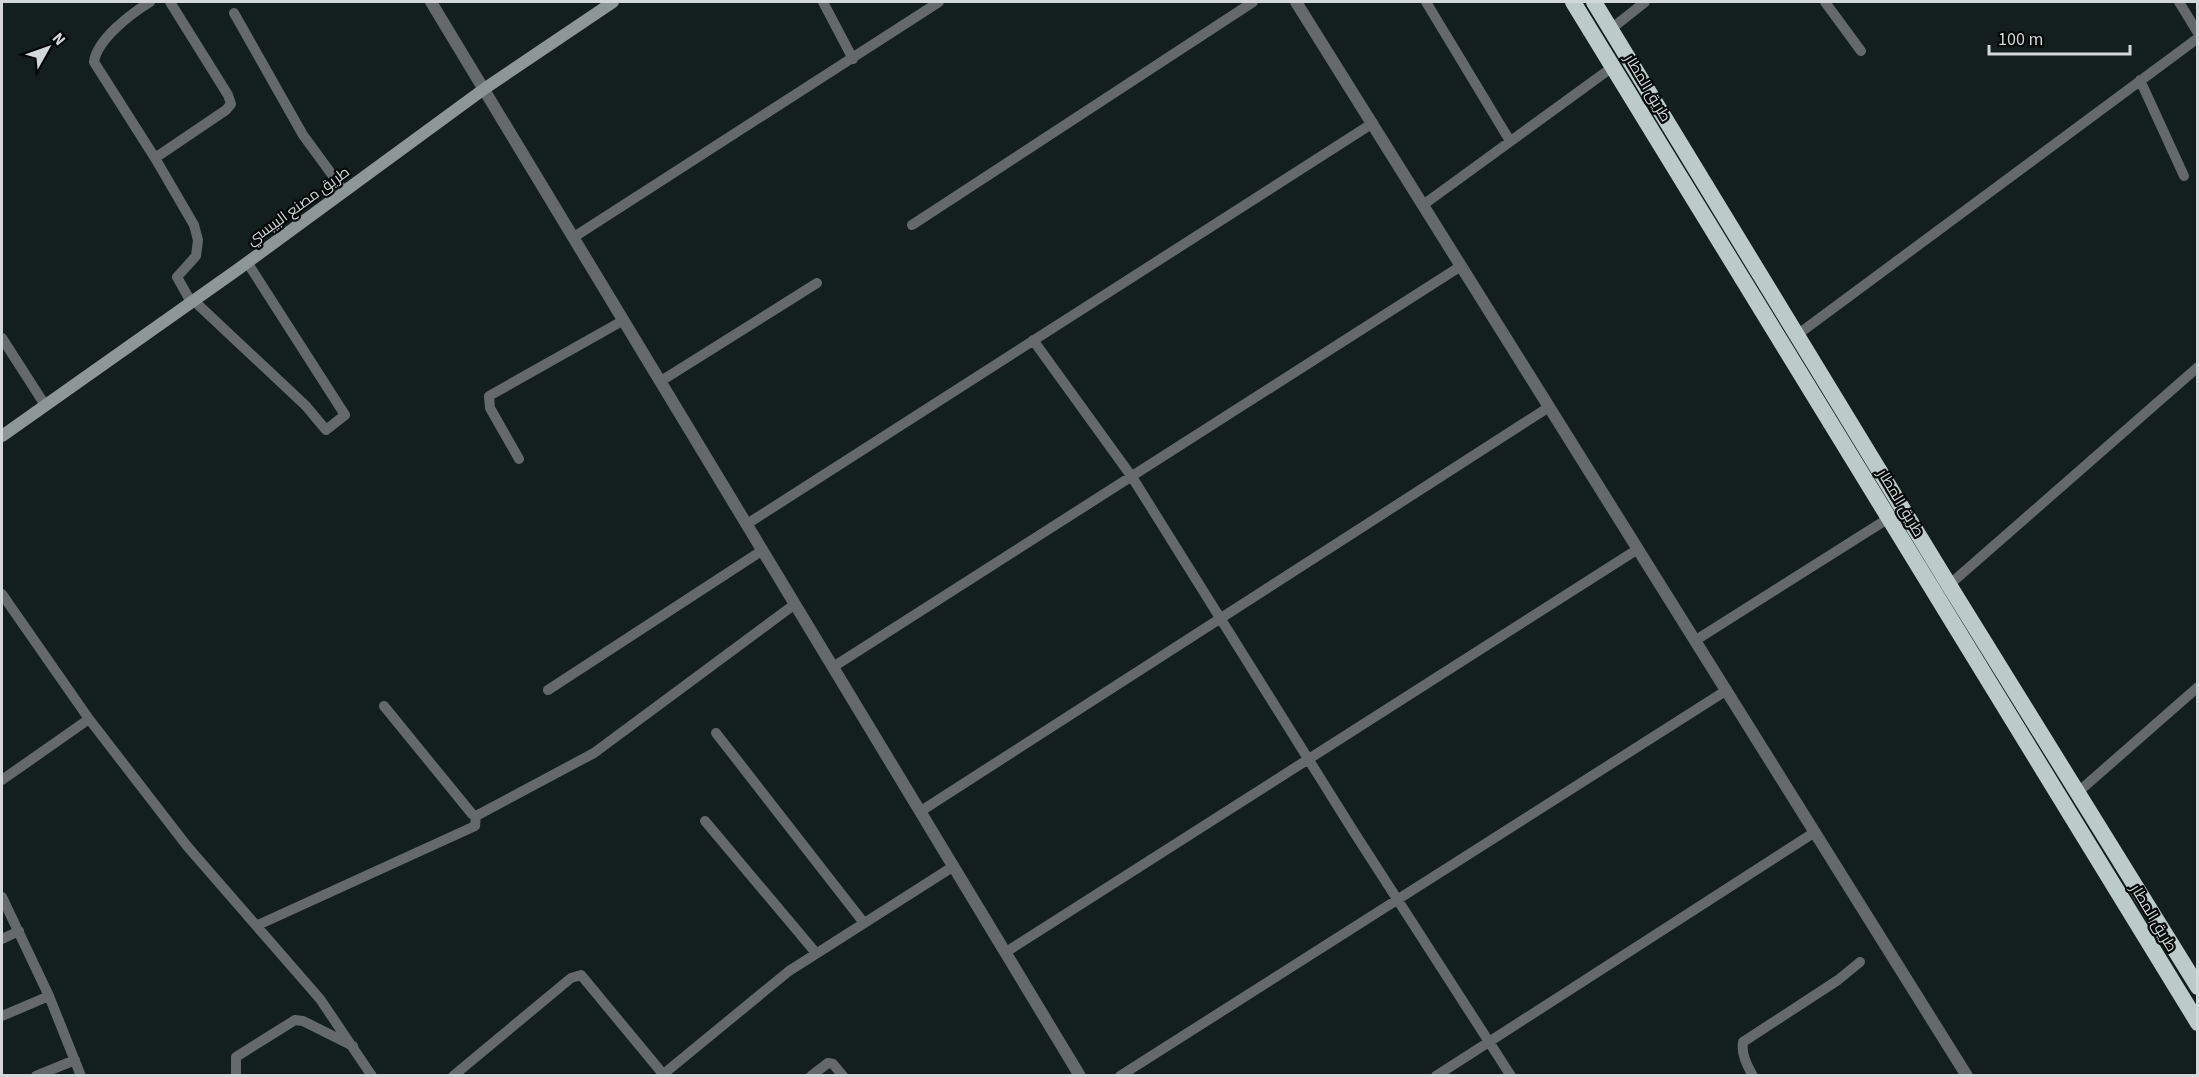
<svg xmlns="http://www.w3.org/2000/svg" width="2199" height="1077" font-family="'Source Sans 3',Cairo,sans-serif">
<rect width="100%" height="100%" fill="#131f1d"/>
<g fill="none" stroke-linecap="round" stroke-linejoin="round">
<path stroke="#646a69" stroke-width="10" d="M150,2C132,13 97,39 94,62L155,158L194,225L198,240L196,256L177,277L191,302
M823,2L853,59
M1426,2L1510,141
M1825,2L1861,51
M2179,2L2198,33
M234,13L303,135L344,191
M1611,29L1645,2
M2140,80L2184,176
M155,158L226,110L231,104L228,95L170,2
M1423,205L1614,66
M912,225L1253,2
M574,237L939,2
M193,300L306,406L326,430L345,415L247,262
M1797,335L2198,38
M2,338L45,405
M1033,340L1132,477L1352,829L1511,1076
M661,381L817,283
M519,459L490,408L489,396L624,320
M747,524L1373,123
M1949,585L2198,367
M2,594L89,719L187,846L320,999L372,1076
M1696,640L1889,518
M833,667L1461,266
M548,690L763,550
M384,706L472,814L476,816L594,753L795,604
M716,733L864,923
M2,780L89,719
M2077,793L2198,687
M921,811L1549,407
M705,821L816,953
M2,897L49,996L81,1076
M258,925L475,826L476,816
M2,939L19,931
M1006,952L1638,549
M2,1016L49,996
M36,1076L75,1060
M236,1076V1057L295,1020L303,1021L353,1046
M453,1076L571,978L581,975L663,1074
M661,1076L789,971L954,866
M811,1076L828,1063L833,1064L843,1076
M1120,1076L1727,690
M1436,1076L1815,832
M1753,1076C1747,1065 1741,1054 1743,1042L1838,980L1860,962"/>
<path stroke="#646a69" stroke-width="12" d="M431,2L1080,1076
M1296,2L1967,1076"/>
<path stroke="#8d9795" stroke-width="12" d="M2,436L237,270L484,89L613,2"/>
<path stroke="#bccac8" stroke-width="16" d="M1573,2L2198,1023
M1594,2L1949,585L2198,987"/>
</g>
<g text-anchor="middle" stroke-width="4.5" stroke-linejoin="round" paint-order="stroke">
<g font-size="15" fill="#d1d8d7" stroke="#040807">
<text transform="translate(1648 88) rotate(59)" y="5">طريق المطار</text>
<text transform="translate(298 206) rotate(-36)" y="5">طريق مصنع البيبسي</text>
<text transform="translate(1901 503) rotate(59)" y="5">طريق المطار</text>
<text transform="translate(2154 918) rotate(59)" y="5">طريق المطار</text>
</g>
</g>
<rect width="2199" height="1077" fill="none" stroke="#d1d8d7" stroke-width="6"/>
<g transform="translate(48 48) rotate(50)" stroke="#040807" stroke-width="4.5" paint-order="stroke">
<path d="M0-4.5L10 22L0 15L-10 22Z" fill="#d1d8d7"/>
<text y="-9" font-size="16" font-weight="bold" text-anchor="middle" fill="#d1d8d7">N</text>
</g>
<path d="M1989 45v9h141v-9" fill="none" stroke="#d1d8d7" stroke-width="3"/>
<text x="1998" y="45" font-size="18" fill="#d1d8d7" stroke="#040807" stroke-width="4.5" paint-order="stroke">100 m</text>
</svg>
